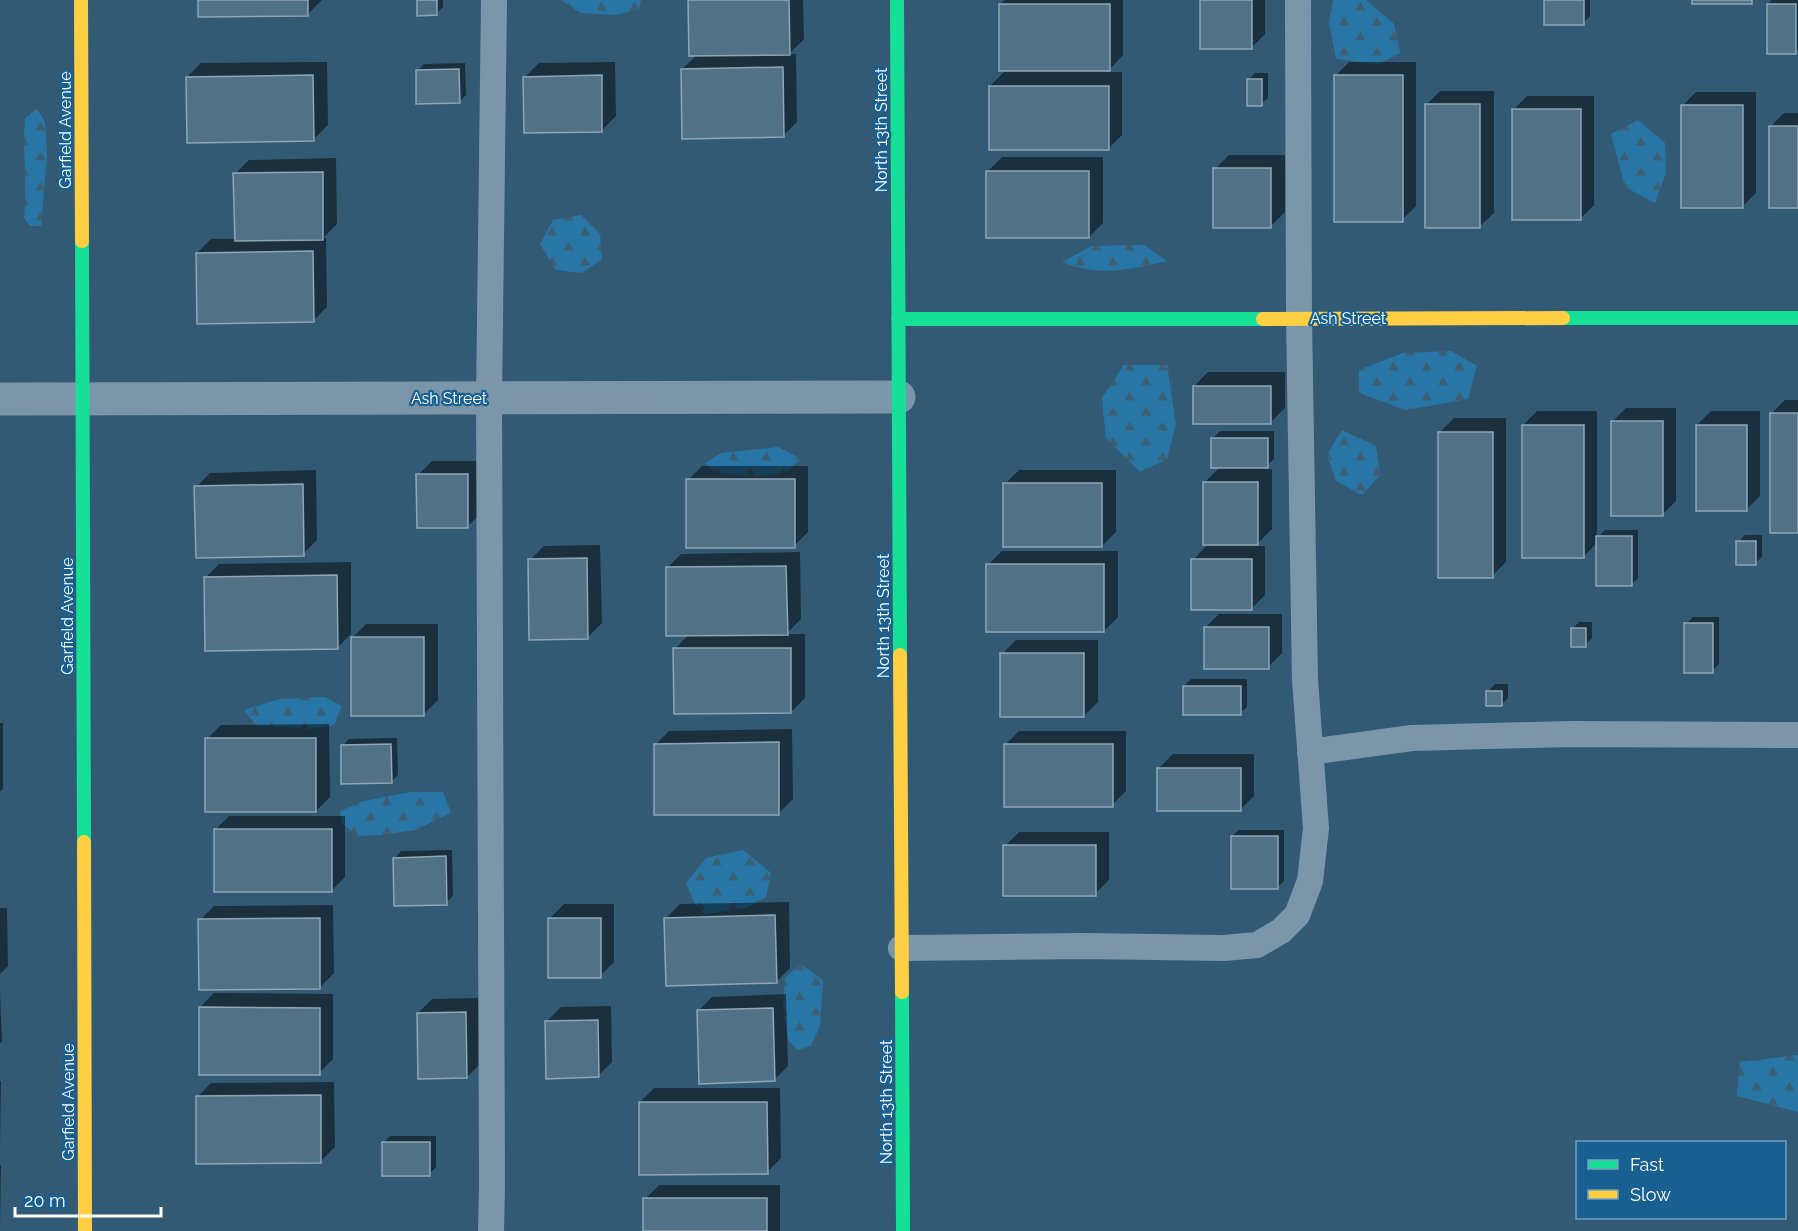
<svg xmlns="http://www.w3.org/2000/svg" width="1798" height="1231" font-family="Raleway,sans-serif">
<defs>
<pattern id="forest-firs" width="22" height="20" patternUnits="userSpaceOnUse" patternTransform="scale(1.5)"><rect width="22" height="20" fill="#2876a5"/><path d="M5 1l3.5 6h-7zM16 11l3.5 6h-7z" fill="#3c5f74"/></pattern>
</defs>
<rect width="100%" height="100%" fill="#335a75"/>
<path fill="url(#forest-firs)" d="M561,0H641L639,9L615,15L581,13Z
M1333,0H1366L1394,24L1400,53L1379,64L1336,59L1329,22Z
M37,109L45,122L47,155L41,226H30L24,218C28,184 22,152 25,118Z
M1638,120L1665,143L1666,173L1655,203L1625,187L1611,134Z
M581,215L600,234L602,259L582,273L556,270L540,244L553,220Z
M1144,245L1167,261C1128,270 1100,277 1062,262L1092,246Z
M1451,351L1477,366L1468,399L1406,410L1359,393V370L1403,353Z
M1124,365H1167L1176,424L1167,459L1140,472L1106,438L1102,398Z
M1342,430L1376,446L1380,475L1362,495L1336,481L1327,455Z
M778,447L801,459L785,473L758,476L716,473L705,463L721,453Z
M325,697L342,706L334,725L312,729L256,725L244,710L280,699Z
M411,792H443L451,813L415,830L381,835L357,836L342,823L340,811L364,801Z
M743,850L771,873L766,897L746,908L705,914L695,904L686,883L706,858Z
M800,964L823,980L820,1026L811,1046L797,1050L788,1040L783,1006L785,978Z
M1798,1055V1112L1737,1096L1740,1062Z"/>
<path fill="#0007" d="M200,0H322L308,14Z
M418,0H443V7L436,14Z
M690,0H803L804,39L789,54H796L797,122L783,136L682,69L697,55Z
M1005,0H1123V55L1107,72H1122V135L1108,149L990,86L1007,69L1000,4Z
M1202,0H1265V34L1251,48Z
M1546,0H1590V16L1583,23Z
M1772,0H1798V50L1796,52L1768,4Z
M327,62L328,125L314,139L187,77L201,63Z
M615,62L616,116L602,130L525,77L539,63Z
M1349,62H1416V206L1402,220L1335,76Z
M465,63L466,95L459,102L417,71L424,64Z
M1255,73H1268V98L1261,104L1248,80Z
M1440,91H1494V213L1479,227L1426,105Z
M1696,92H1756V193L1742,207L1682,106Z
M1527,96H1594V205L1580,219L1513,110Z
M1784,113H1798V207L1770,127Z
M1229,155H1285V212L1271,226L1215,169Z
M1002,157H1103V223L1089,237L988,171Z
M336,158L337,224L323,238H326L327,307L313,321L197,253L211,239H236L235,174L249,160Z
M1208,372H1285V408L1271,422L1194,386Z
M1785,400H1798V532L1771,414Z
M1626,408H1676V501L1662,515L1612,422Z
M1537,411H1597V538L1605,530H1638V578L1632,584L1598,542L1583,557L1523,425Z
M1711,411H1760V496L1746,510L1697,425Z
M1454,418H1506V562L1492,576L1440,432Z
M1220,431H1274V459L1264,469H1272V529L1255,546H1265V595L1251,609L1193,560L1209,543L1204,483L1221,466L1213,438Z
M432,461H481L482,512L468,526L418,475Z
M702,466H808V532L794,546L688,480Z
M316,470L317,540L303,554L196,487L210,473Z
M1019,470H1116V532L1102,546L1005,484Z
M1745,535H1762V557L1755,563L1738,542Z
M600,545L602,623L588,637L530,560L544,546Z
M1002,551H1118V617L1104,631L988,565Z
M800,552L801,619L786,634H805V698L791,712L675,649L689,634L667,568L681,554Z
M351,562V634L337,648L205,578L219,564Z
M1219,614H1282V653L1268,667L1205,628Z
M1693,617H1719V664L1712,671L1686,624Z
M1579,622H1592V638L1585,645L1572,629Z
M366,624H438V700L424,714L352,638Z
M1016,640H1098V702L1084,716L1002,654Z
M1191,679H1247V707L1240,713L1184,686Z
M1495,684H1508V698L1502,704L1488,691Z
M0,723H3V789L0,792Z
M329,724L330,797L316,811L207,739L221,725Z
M792,729L793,799L779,813L655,745L669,731Z
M1019,731H1126V791L1112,805L1005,745Z
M397,738L398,775L391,782L342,746L349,739Z
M1173,754H1254V796L1240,810L1159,768Z
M229,816H345V877L331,891L215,830Z
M1239,830H1284V881L1277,888L1232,836Z
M1019,832H1109V880L1095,894L1005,846Z
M452,850L453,896L446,903L395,858L401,851Z
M789,902L790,968L776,982L666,918L680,904Z
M564,904H614V962L600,976L550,918Z
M333,905L334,973L320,987L200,920L214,906Z
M0,908H7L8,966L0,974Z
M0,991L2,1042L0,1043Z
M214,993L333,994V1059L319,1073L200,1007Z
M786,994L788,1066L774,1080L698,1011L712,997Z
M479,998L481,1063L467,1077L418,1013L432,999Z
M611,1006L612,1062L598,1076L547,1021L561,1007Z
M0,1081H1L0,1147Z
M334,1082L335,1147L321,1161L197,1097L211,1083Z
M654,1088H780L781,1158L767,1172L640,1102Z
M390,1136H436V1167L429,1174L383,1143Z
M0,1165H1L0,1229Z
M659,1185H780V1231H645V1199Z"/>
<path fill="#517186" stroke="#8fa6b6" stroke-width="1.5" d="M198,0H308V16L198,17Z
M417,0H437V15L417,16Z
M688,0H789L790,55L689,56Z
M1200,0H1252V49H1200Z
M1544,0H1584V25H1544Z
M1692,0H1752V4H1692Z
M999,4H1110V71H999Z
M1767,4H1796V54H1767Z
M783,67L784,137L682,139L681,69Z
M459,69L460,103L416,104V70Z
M313,75L314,141L187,143L186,77Z
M602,75V132L524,133L523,77Z
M1334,75H1403V222H1334Z
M1247,79H1262V106H1247Z
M989,86H1109V150H989Z
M1425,104H1480V228H1425Z
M1681,105H1743V208H1681Z
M1512,109H1581V220H1512Z
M1769,126H1798V208H1769Z
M1213,168H1271V228H1213Z
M986,171H1089V238H986Z
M323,172V240L235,241L233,173Z
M313,251L314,322L197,324L196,253Z
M1193,386H1271V424H1193Z
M1770,413H1798V533H1770Z
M1611,421H1663V516H1611Z
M1522,425H1584V558H1522Z
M1696,425H1747V511H1696Z
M1438,432H1493V578H1438Z
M1211,438H1268V468H1211Z
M416,474H468V528H417Z
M686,479H795V548H686Z
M1203,482H1258V545H1203Z
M1003,483H1102V547H1003Z
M303,484L304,556L196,558L194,486Z
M1596,536H1632V586H1596Z
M1736,541H1756V565H1736Z
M587,558L588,639L529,640L528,559Z
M1191,559H1252V610H1191Z
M986,564H1104V632H986Z
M786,566L788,635L666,636V567Z
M337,575L338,649L205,651L204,577Z
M1684,623H1713V673H1684Z
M1204,627H1269V669H1204Z
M1571,628H1586V647H1571Z
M351,637H424V716H351Z
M673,648H791V713L674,714Z
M1000,653H1084V717H1000Z
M1183,686H1241V715H1183Z
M1486,691H1502V706H1486Z
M205,738H316V812H205Z
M779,742V815H654V744Z
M391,744L392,783L341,784V745Z
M1004,744H1113V807H1004Z
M1157,768H1241V811H1157Z
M214,829H332V892H214Z
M1231,836H1278V889H1231Z
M1003,845H1096V896H1003Z
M446,856L447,905L394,906L393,858Z
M775,915L777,983L666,986L664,918Z
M320,918V989L199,990L198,919Z
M548,918H601V978H548Z
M199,1007L320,1008V1075H199Z
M773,1008L775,1081L699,1084L697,1010Z
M466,1012L467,1078L418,1079L417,1013Z
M598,1020L599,1077L546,1079L545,1021Z
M321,1095V1163L196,1164V1096Z
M639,1102H767L768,1174L639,1175Z
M382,1142H430V1176H382Z
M643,1198H767V1231H643Z"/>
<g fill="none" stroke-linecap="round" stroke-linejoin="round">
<path stroke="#7a96a8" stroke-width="26" d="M1310,752L1412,738L1569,734L1798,735
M901,948L1084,946L1224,948L1257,945L1281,931L1297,915L1310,881L1316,828L1305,680L1299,318L1298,0
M491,1231L492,1185L489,398L494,0"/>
<path stroke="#7a96a8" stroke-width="33" d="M0,399L899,397"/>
<path stroke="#16e098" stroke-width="14" d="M897,0L900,655
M82,241L84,842
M1563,318H1798
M898,319H1263
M902,992L903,1231"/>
<path stroke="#ffcf43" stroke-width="14" d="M81,0L82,241
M1263,319L1563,318
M900,655L902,992
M84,842L85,1231"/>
</g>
<g text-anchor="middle" stroke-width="4.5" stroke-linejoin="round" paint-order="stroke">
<g font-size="16" fill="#fff" stroke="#176091">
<text transform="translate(65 130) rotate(-90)" y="6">Garfield Avenue</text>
<text transform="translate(881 130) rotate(-90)" y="6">North 13th Street</text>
<text x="1348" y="324">Ash Street</text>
<text x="449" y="404">Ash Street</text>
<text transform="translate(67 616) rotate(-90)" y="6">Garfield Avenue</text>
<text transform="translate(883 616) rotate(-90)" y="6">North 13th Street</text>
<text transform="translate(68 1102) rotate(-90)" y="6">Garfield Avenue</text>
<text transform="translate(886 1102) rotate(-90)" y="6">North 13th Street</text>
</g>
</g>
<rect x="1576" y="1141" width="210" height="78" fill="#176091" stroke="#74a0bd" stroke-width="1.5"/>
<rect x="1588" y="1160" width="30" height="9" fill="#16e098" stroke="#74a0bd" stroke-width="1.5"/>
<text x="1630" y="1171" font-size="18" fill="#ffffff">Fast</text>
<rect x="1588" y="1190" width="30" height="9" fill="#ffcf43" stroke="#74a0bd" stroke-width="1.5"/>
<text x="1630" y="1201" font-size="18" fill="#ffffff">Slow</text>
<path d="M15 1207v9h146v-9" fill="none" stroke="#ffffff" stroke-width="3"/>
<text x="24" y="1207" font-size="18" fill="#ffffff" stroke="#176091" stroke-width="4.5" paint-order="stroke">20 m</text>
</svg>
